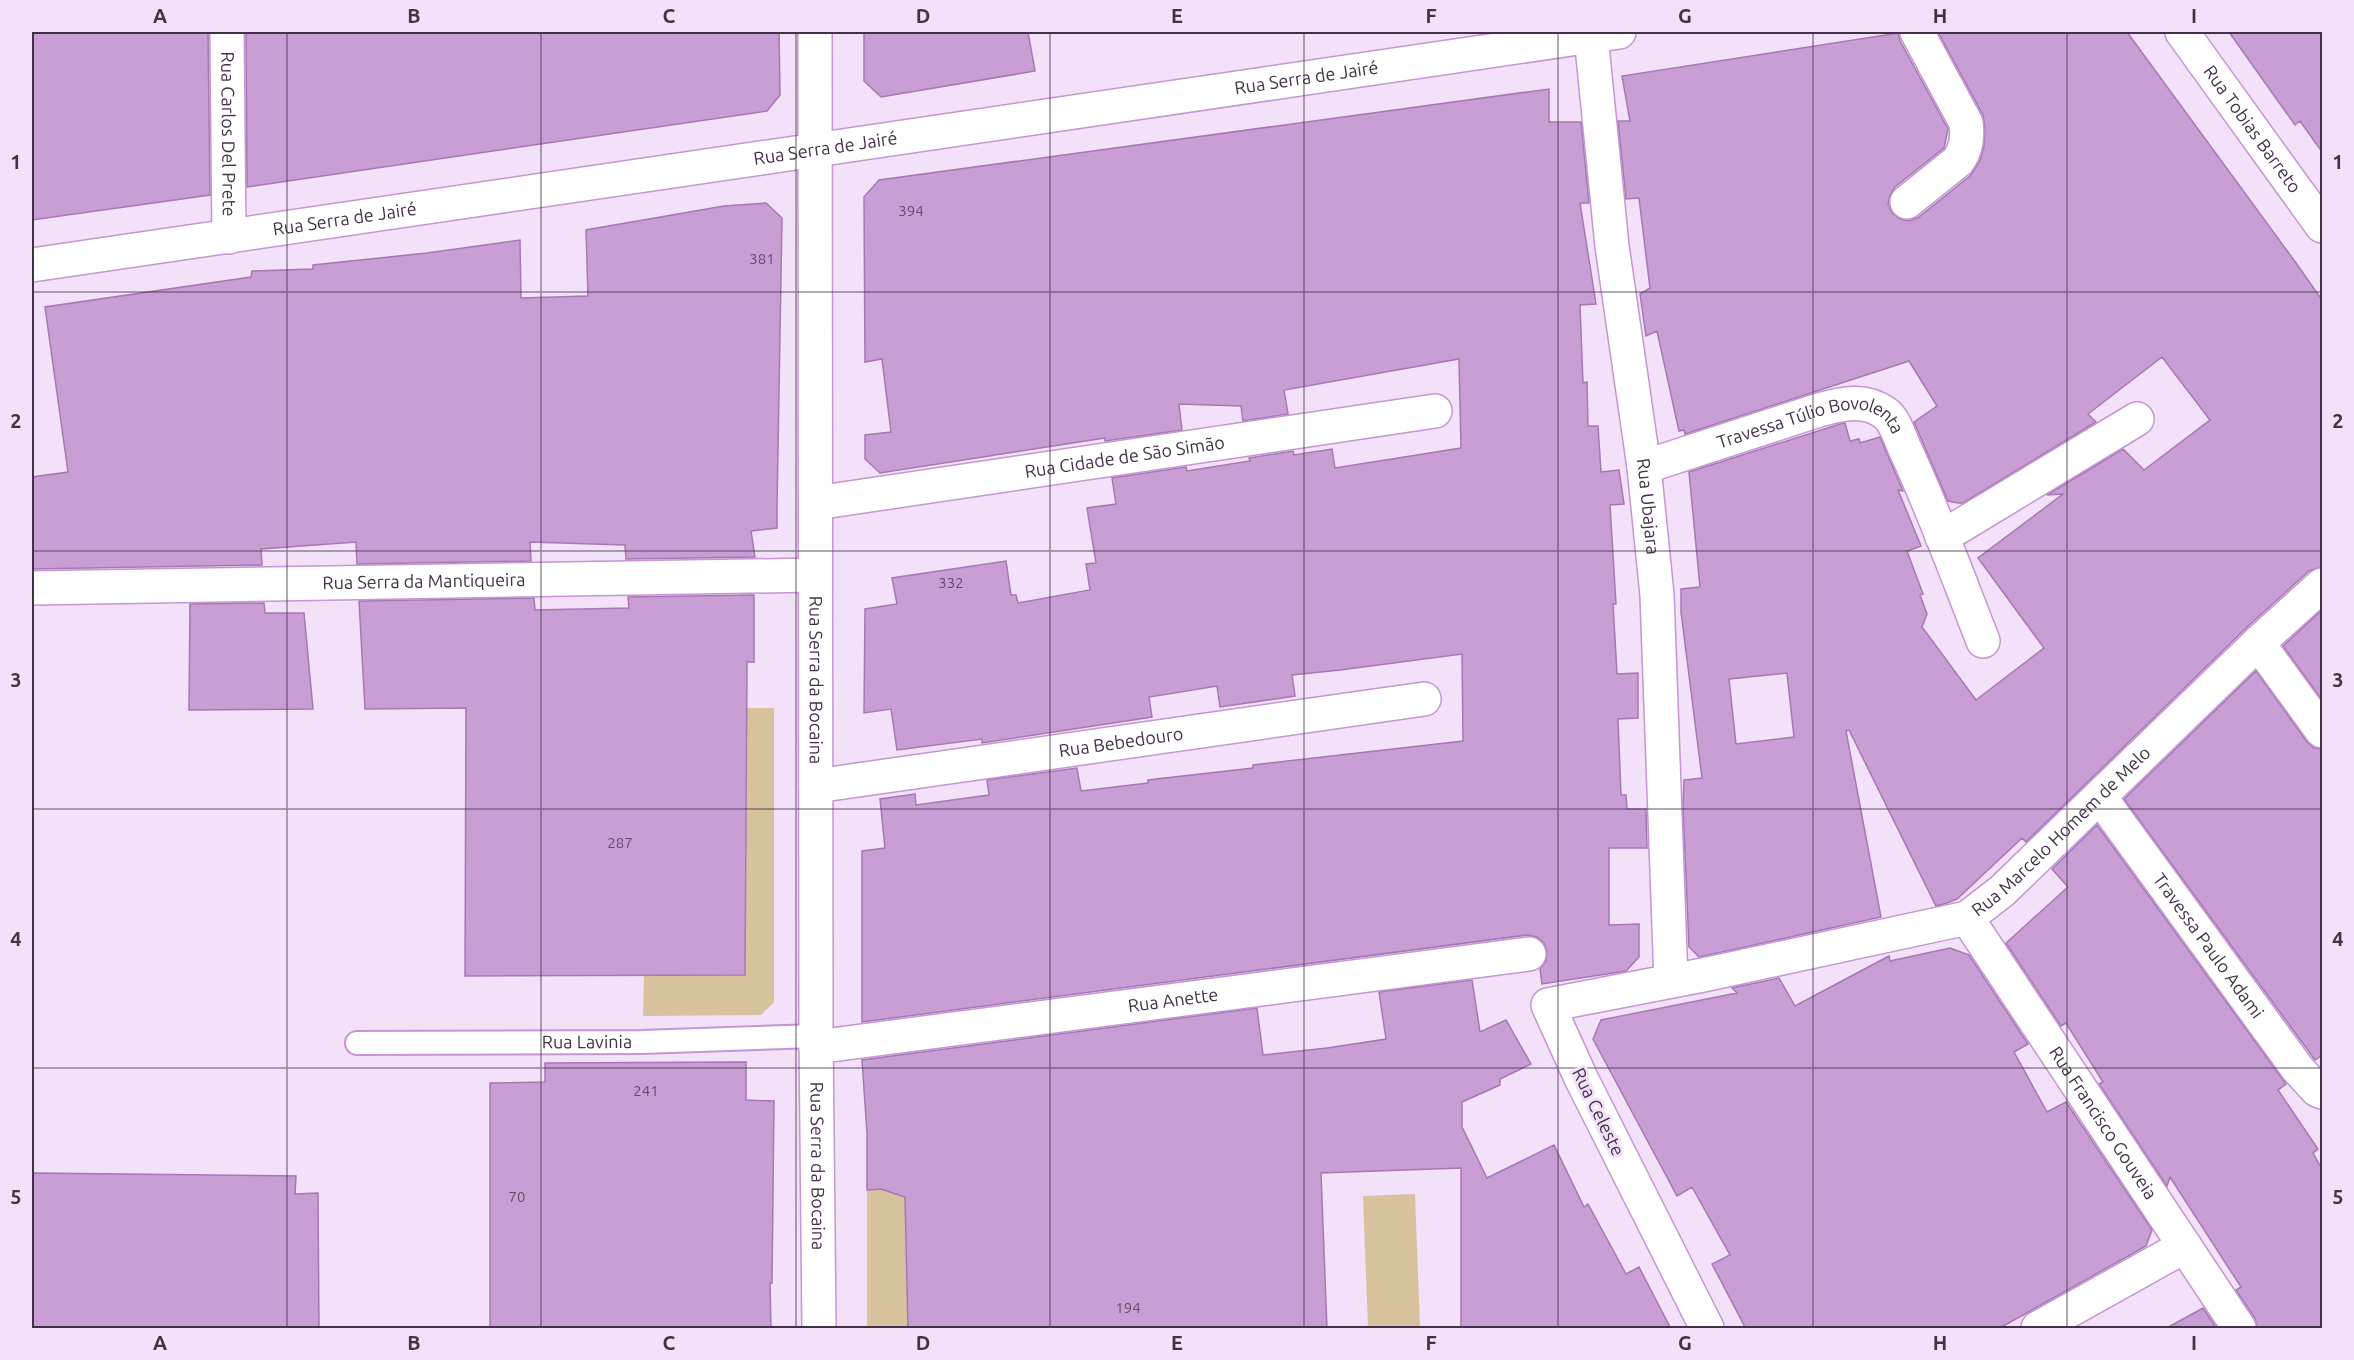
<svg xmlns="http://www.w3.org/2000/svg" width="2354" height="1360" font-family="Ubuntu,sans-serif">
<rect width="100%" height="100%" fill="#f3e0f9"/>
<path fill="#d8c19d" d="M747,708H774V1002L761,1015L643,1016L644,976L745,975Z
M905,1188L908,1328H867V1190Z
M1415,1194L1420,1328H1368L1363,1196Z"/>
<path fill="#c99ed5" stroke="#a678b3" stroke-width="1.5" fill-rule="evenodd" d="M32,32H208L210,195L32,220Z
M246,32H779L780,95L767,111L247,187Z
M864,32H1028L1035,71L881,97L864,81Z
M1938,32H2127L2296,263L2322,300V567L2309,571L2245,629L2026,842L2022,838L1957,899L1947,903L1936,906L1849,730L1846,731L1881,917L1699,957L1689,947L1683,807L1684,780L1702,778L1681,612V589L1700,587L1689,472L1840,424L1845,423L1850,441L1859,439L1860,443L1880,437L1903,491L1898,490L1921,546L1907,551L1923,594L1920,595L1927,614L1922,627L1976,700L2044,648L1978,558L2063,494L2047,495L2123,449L2144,470L2210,420L2162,357L2088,414L2096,422L1963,503H1958L1948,501L1914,422L1937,406L1909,361L1685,434L1684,430L1679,431L1657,331L1646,336L1640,294L1650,288L1639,198L1626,199L1618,121H1630L1622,76L1898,33L1900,41L1948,129L1944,148L1895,187L1890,195L1888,204L1892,213L1900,219L1909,221L1919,217L1970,176L1980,161L1984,146L1985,128L1983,115ZM1787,673L1794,737L1736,744L1729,679Z
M2229,32H2322V152L2300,121L2295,125Z
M1549,89V122H1581L1589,203H1580L1596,304L1580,305L1583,383L1587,382L1588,426H1598L1601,472L1619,470L1624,504L1610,505L1616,604H1613L1617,674L1638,673V718L1618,719L1621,795H1626L1627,809H1646L1647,848H1609V925L1639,924V957L1626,971L1542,984L1540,969L1546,961L1547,951L1544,943L1537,937L1527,935L862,1022V851L885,848L880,799L915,794L916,805L989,795L987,780L1077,768L1081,791L1148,783V780L1253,768V765L1463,741L1462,654L1340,670L1292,675L1295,696L1220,707L1217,686L1149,697L1152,717L982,743V739L897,750L891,709L864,713L865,609L897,604L892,578L1006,561L1011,595H1016L1018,603L1090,590L1086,564L1096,563L1087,508L1116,504L1112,478L1186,467L1187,471L1250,461L1249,458L1293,451L1294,455L1332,449L1335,468L1461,448L1459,359L1284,390L1288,414L1243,421L1241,406L1179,404L1182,430L1105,441V438L880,473L865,459V435L891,432L882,359L865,362L864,197L879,180Z
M766,203L782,218L777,507V528L751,531L755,557L626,559L625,545L530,542L531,561L357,564L356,542L261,549L262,565L32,569V477L68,472L45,307L251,277L252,271L313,269V265L427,253L520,240L521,298L588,296L586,230L724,206Z
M754,595V662H747L745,975L465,976L466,708L365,709L359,601L534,598L535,610L629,608L628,597Z
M264,603L265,613H304L313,709L189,710L190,604Z
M2322,610V700L2283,646Z
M2256,671L2307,742L2314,748L2322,749V1055L2315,1060L2124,799Z
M2097,825L2286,1084L2278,1090L2318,1149L2313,1153L2322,1169V1329H2257L2255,1318L2236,1290L2241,1287L2170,1177L2167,1186L2099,1084L2103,1082L2066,1023L2061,1026L2006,943L2068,887L2052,869Z
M1950,948L1969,955L2028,1044L2014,1052L2047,1112L2066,1102L2152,1230L2146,1246L1998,1329H1746L1712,1264L1730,1255L1692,1187L1677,1196L1593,1039L1601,1020L1737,993L1732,988L1779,978L1795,1006L1889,956L1890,961Z
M1472,980L1480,1032L1506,1020L1531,1064L1500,1079V1085L1462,1102V1127L1487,1178L1554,1145L1584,1207L1588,1204L1626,1274L1639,1267L1671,1329H1461V1168L1321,1173L1327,1329H908L905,1197L881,1189L867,1190V1133L862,1060L1257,1008L1263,1055L1327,1048L1386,1039L1379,992Z
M746,1062V1100L774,1101L772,1283H770L771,1329H490V1083L545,1082V1063Z
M32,1173L296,1176L295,1194L318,1193L319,1329H32Z
M2203,1308L2217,1329H2165Z"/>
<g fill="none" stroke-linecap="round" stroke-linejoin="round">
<g stroke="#c596d3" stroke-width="26">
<g id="lane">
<path id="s1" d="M357,1043L642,1042L816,1036"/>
</g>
</g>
<g stroke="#c596d3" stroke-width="36">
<g id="street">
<path id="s2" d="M227,32L229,237"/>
<path id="s3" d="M1591,36L1612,246L1644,467L1657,595L1671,981"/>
<path d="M1907,202L1958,161C1966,150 1968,137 1966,123L1917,32"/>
<path id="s4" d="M1644,467L1819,410C1842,404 1864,398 1885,413C1895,420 1900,438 1905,449C1934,511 1958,577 1983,641"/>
<path id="s5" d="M816,503L1435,411"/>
<path d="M1942,537L2137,419"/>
<path id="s6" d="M32,588L815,575"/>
<path d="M2258,643L2322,731"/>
<path id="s7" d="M816,786L1424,699"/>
<path id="s8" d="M2100,797L2297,1068L2317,1090L2322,1092"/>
<path id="s9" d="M1967,918L2239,1328"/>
<path id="s10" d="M816,1047L1529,954"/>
<path id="s11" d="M1707,1328L1581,1078L1548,1005L1703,975L1967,918L2002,891L2258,643L2322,585"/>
<path d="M2038,1328L2185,1246"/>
</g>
</g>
<g stroke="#c596d3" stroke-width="36">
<g id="secondary">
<path id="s12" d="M815,32L816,1036L819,1328"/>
<path id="s13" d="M2182,32L2322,226"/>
<path id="s14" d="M32,265L1619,32"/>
</g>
</g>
<use href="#lane" stroke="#fff" stroke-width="22"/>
<use href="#street" stroke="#fff" stroke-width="33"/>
<use href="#secondary" stroke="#fff" stroke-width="33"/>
</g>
<path fill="none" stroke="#433049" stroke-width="1.5" stroke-opacity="0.55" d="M287,32V1328M541,32V1328M796,32V1328M1050,32V1328M1304,32V1328M1558,32V1328M1813,32V1328M2067,32V1328M32,292H2322M32,551H2322M32,809H2322M32,1068H2322"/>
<g text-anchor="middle" stroke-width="6" stroke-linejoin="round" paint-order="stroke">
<g font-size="15" fill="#644c6c">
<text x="911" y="216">394</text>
<text x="762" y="264">381</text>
<text x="951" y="588">332</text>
<text x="620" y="848">287</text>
<text x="646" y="1096">241</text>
<text x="517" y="1202">70</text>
<text x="1128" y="1313">194</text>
</g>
<g font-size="18" fill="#433049" stroke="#f3e0f9">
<text dy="6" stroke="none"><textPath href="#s14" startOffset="1288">Rua Serra de Jairé</textPath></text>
<text dy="6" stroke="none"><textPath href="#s13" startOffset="120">Rua Tobias Barreto</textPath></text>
<text dy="6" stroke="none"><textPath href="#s2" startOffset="102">Rua Carlos Del Prete</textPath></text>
<text dy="6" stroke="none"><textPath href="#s14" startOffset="802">Rua Serra de Jairé</textPath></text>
<text dy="6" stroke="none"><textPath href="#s14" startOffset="316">Rua Serra de Jairé</textPath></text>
<text dy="6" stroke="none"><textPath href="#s4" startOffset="177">Travessa Túlio Bovolenta</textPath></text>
<text dy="6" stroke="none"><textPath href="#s5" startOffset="312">Rua Cidade de São Simão</textPath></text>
<text dy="6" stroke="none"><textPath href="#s3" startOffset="474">Rua Ubajara</textPath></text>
<text dy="6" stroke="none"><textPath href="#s6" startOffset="392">Rua Serra da Mantiqueira</textPath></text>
<text dy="6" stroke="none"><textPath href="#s12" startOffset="648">Rua Serra da Bocaina</textPath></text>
<text dy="6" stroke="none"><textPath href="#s7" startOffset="308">Rua Bebedouro</textPath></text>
<text dy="6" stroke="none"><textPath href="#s11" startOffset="916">Rua Marcelo Homem de Melo</textPath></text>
<text dy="6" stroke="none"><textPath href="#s8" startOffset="184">Travessa Paulo Adami</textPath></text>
<text dy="6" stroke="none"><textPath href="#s10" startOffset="360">Rua Anette</textPath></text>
<text dy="6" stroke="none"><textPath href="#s1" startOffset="230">Rua Lavinia</textPath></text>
<text transform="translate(1598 1112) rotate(64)" y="6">Rua Celeste</text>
<text dy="6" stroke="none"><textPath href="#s9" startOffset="246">Rua Francisco Gouveia</textPath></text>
<text dy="6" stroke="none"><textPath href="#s12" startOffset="1134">Rua Serra da Bocaina</textPath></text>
</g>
</g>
<rect width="2354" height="1360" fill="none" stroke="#f3e0f9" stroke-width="66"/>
<rect x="33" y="33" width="2288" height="1294" fill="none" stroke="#433049" stroke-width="2"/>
<g font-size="20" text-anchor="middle" font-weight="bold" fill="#433049">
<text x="160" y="23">A</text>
<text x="414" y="23">B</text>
<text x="669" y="23">C</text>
<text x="923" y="23">D</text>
<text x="1177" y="23">E</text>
<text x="1431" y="23">F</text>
<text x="1685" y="23">G</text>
<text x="1940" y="23">H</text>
<text x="2194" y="23">I</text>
<text x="16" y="169">1</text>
<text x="2338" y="169">1</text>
<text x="16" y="428">2</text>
<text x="2338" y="428">2</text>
<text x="16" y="687">3</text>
<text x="2338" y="687">3</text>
<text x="16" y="946">4</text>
<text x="2338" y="946">4</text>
<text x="16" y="1204">5</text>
<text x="2338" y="1204">5</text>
<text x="160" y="1350">A</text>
<text x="414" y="1350">B</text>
<text x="669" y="1350">C</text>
<text x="923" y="1350">D</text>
<text x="1177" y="1350">E</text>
<text x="1431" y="1350">F</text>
<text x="1685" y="1350">G</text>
<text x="1940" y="1350">H</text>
<text x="2194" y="1350">I</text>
</g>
</svg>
